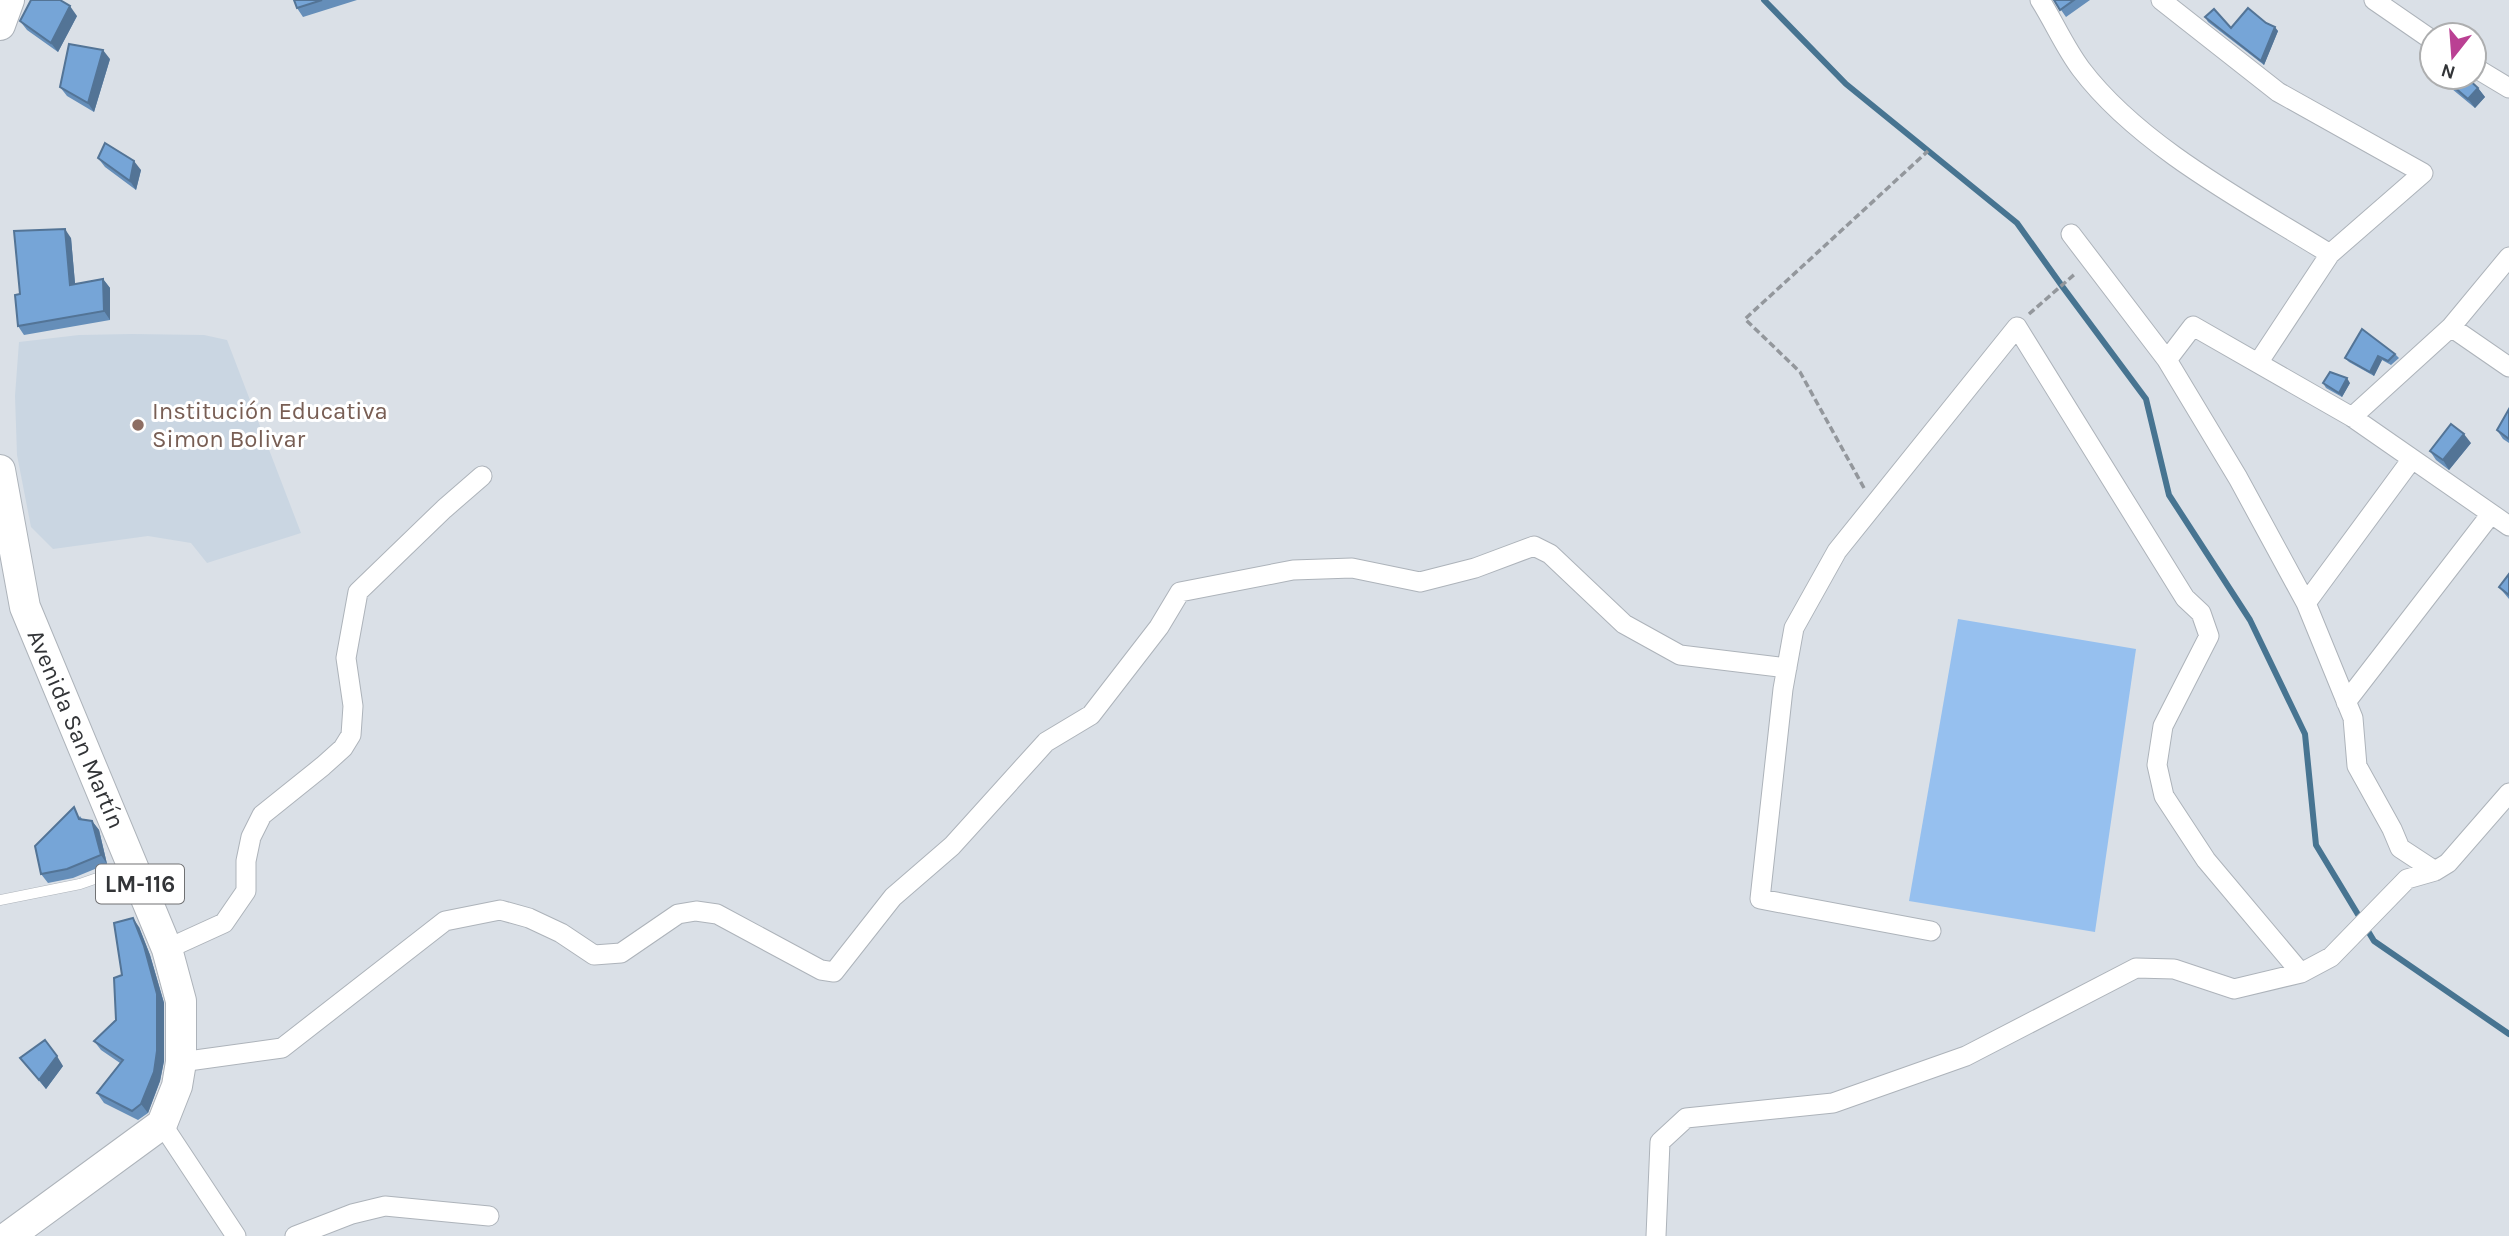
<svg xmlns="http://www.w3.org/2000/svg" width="2509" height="1236" font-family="Karla,sans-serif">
<rect width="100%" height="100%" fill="#dae0e7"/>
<path fill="#cad6e2" d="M132,334L204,335L227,340L301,533L207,563L191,543L148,536L53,549L31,527L17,455L15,396L19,342L79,335Z"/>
<path fill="#96c0ef" d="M1958,619L2136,649L2095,932L1909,901Z"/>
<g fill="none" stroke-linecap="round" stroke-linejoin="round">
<path stroke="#477491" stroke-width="6" d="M1764,0L1846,84L2017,223L2062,286L2146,399L2169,495L2250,620L2305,734L2316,845L2374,941L2509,1034"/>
<g stroke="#adb3ba" stroke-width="11">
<path id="lane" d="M0,900L80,884L129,867"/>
</g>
<g stroke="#adb3ba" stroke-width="21">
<path id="street" d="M2040,0C2054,22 2065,48 2081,69C2140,147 2248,203 2330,254
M2161,0L2278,92L2423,173L2330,254L2258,363
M2374,0L2432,40
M2474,67L2509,88
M2071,234L2167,360L2238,478L2306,603L2353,718L2357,766L2392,829L2400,848L2435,871
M2451,327L2509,367
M2167,360L2193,326L2352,417L2509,526
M2352,417L2451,327L2509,257
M2306,603L2412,459
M2346,702L2491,514
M1931,931L1760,899L1783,689L1794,628L1837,551L2017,327L2185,598L2201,613L2209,636L2163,726L2157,765L2164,796L2206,860L2301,973
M167,949L224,923L246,891V861L251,837L262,815L323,766L343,748L351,735L353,706L346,658L358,592L444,509L482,476
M181,1062L282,1048L445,921L500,910L529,918L561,933L594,955L621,953L678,914L696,911L717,914L821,970L834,972L893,897L952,846L1046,742L1091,715L1159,627L1180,592L1293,570L1352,568L1420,582L1475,568L1534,546L1550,554L1624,624L1680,655L1787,668
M162,1124L236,1236
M295,1236L352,1214L385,1206L489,1216
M1656,1236L1660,1142L1686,1118L1833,1103L1966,1056L2136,968L2174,969L2234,989L2301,973L2331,957L2407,879L2435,871L2448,863L2509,793"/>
</g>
<g stroke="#adb3ba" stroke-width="32">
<path id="primary" d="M0,25L9,0
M0,470L25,607L167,949L181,1001V1062L177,1086L162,1124L9,1236"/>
</g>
<path stroke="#93979c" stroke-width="3.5" stroke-dasharray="7 3.5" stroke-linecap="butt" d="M2029,314L2076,273
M1864,488L1800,372L1745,319L1928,151"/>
<use href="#lane" stroke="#fff" stroke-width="10"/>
<use href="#street" stroke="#fff" stroke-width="19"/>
<use href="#primary" stroke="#fff" stroke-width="30"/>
</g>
<path fill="#658eb9" d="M294,0H357L303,17L297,8Z
M2054,0H2090L2066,17Z
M77,16L58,52L27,30L20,21Z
M2205,17L2231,28L2266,23L2278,31L2264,65L2208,22Z
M110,59L94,112L67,96L60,87Z
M2446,80L2478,88L2485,97L2475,108L2452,89Z
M98,158L141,170L136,190L105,167Z
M71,238L75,284L103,279L110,288V320L24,335L18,326L20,294Z
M2395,354L2399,358L2391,365L2382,360L2374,376L2349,362L2345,358Z
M2323,383H2350L2342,397L2326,388Z
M2509,409V443L2503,439L2497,430Z
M2471,443L2449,470L2436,460L2430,451Z
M2509,574V599L2499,587Z
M80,816L82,819L92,821L99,830L107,864L73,878L48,883L41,874Z
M139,927L150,955L164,1003V1061L160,1081L148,1113L138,1120L104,1103L97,1093L120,1063L101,1050L94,1041L116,1020L122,975Z
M20,1058L63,1066L46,1089Z"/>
<path fill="#537496" d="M70,6L77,16L58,52L51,43Z
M2275,27L2278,31L2264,65L2261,61Z
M103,50L110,59L94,112L88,103Z
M2478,88L2485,97L2475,108L2468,99Z
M134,161L141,170L136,190L130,181Z
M65,229L71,238L76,294L70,285Z
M103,279L110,288V320L104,311Z
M2378,356L2382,360L2374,376L2370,372Z
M2347,378L2350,383L2342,397L2339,393Z
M2464,434L2471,443L2449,470L2443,460Z
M92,821L99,830L107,864L101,855Z
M133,918L139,927L150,955L164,1003V1061L160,1081L148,1113L141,1104Z
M57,1056L63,1066L46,1089L39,1080Z"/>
<path fill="#76a5d7" stroke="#537496" stroke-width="2" d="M31,0H60L70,6L51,43L20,21Z
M294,0H322L297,8Z
M2054,0H2074L2060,10Z
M2248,8L2266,23L2275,27L2261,61L2205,17L2214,9L2231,28Z
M69,44L103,50L88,103L60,87Z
M2448,77H2466L2478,88L2468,99L2446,80Z
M105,143L134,161L130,181L98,158Z
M65,229L70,285L103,279L104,311L18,326L15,295L20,294L14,231Z
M2362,329L2395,354L2388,361L2378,356L2370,372L2345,358Z
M2330,372L2347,378L2339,393L2323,383Z
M2509,409V439L2497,430Z
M2451,424L2464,434L2443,460L2430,451Z
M2509,574V595L2499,587Z
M74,807L79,819L92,821L101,855L67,869L41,874L35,846Z
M133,918L144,946L157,994V1051L154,1072L141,1104L132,1111L97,1093L123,1060L94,1041L116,1020L114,978L122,975L114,923Z
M45,1040L57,1056L39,1080L20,1058Z"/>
<circle fill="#8d6e63" stroke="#fff" stroke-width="2.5" cx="138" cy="425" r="7"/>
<g text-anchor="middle" stroke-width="6" stroke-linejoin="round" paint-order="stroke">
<rect fill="#fff" stroke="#707173" stroke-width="2" x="96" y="864.5" width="88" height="39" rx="5"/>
<g font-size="23" font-weight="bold" fill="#323437">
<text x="140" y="892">LM-116</text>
</g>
<g font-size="24" fill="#785e54" stroke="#fff" text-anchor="start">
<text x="152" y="419">Institución Educativa<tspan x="152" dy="28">Simon Bolivar</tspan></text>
</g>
<g font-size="24" fill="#323437" stroke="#fff">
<text transform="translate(76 729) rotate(67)" y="8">Avenida San Martín</text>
</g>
</g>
<g transform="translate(2453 56) rotate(197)"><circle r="33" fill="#ffffff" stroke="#adaeaf" stroke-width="2"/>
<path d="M0-5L12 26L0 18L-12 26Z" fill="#ba4093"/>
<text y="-10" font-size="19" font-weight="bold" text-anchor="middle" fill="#323437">N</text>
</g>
</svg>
